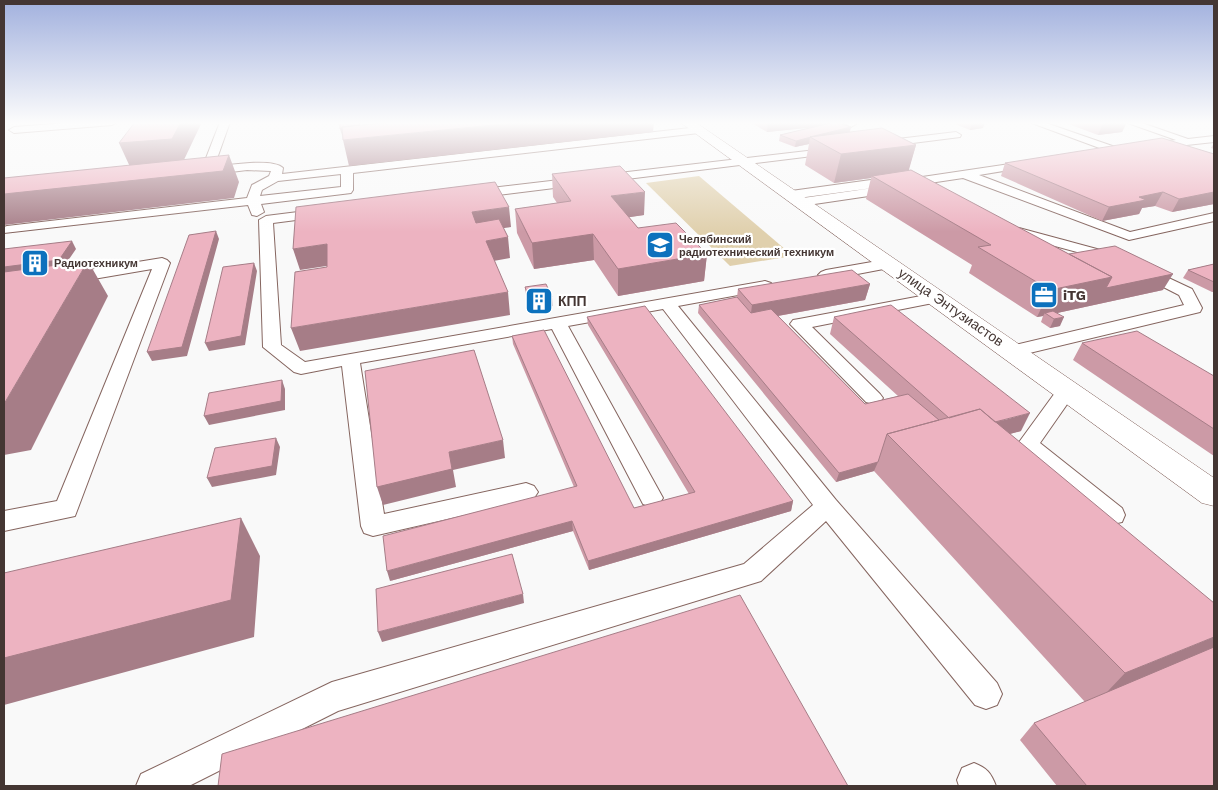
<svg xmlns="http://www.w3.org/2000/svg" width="1218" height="790" font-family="'Work Sans',sans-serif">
<rect width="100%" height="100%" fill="#f9f9f9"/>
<path fill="#e0d0ad" d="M699,176L793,256L730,266L646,183Z"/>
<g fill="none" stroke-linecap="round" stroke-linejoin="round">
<g stroke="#85655f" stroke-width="2">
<path id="service" d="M80,122H117L112,125L14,133L9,130L14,127Z
M220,122H230L214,167C229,165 273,158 283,168L282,174L699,127L704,130L699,133L353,173V190L351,193L261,204L264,212L257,216L252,215L248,205L4,233V227L7,226L247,198L252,185L269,176L271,171L247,170L207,175L201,171ZM341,174V187L260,196L262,190L278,181Z
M842,122H854L856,124L851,127Z
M1029,122H1043L1121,149L1122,151L1117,154L1113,153Z
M1125,122H1139L1188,139L1214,136V142L1150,149L1146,148L1145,146L1146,144L1176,140Z
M956,132L961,135L960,137L881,147L876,144L881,141Z
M833,148L838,151L837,153L474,198L468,194L474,190Z
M1030,161L1036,164L1034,166L979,175L1130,232L1214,213V221L1129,240L963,178L903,187L889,193L801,206L796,205L795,202L796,199L880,187L791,199L785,195L791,191L878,179L902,180Z
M322,209L329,213L327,216L273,223L281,345L305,362L765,281L771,283L773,286L771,289L678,306L836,500L997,683L1002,694L997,705L986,709L975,705L826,521L761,581L338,711L189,786H136L141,774L332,682L744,564L813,505L663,309L568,326L663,498L659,504L651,507L643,504L552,329L360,363L384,514L526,483L534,486L538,492L534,498L526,501L373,536L364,533L361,526L342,366L301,374L294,372L263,347L259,220L266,216Z
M1019,228L1119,255L1121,258L1119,261L1114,262L1014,235L1012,232Z
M162,258L167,260L170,263L75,516L4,531V511L57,501L152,269L70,283L64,281L62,278L64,275L70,273Z
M889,259L894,261L897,264L894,267L826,280L821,278L818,275L821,272L826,270Z
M1143,266L1192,289L1202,308L1200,312L1013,357L1007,355L1004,351L1007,347L1184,305L1179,295L1138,274L1135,271L1138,268Z
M937,293L943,295L945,298L943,301L812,327L880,394L883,398L880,402L873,404L866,402L790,324L793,320L799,319Z
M1067,384L1074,386L1077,390L1040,443L1122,508L1125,515L1122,522L1113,524L1104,522L1020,450L1017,445L1060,386Z
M974,763C987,768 991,773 996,786H959L957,780L962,768Z"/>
</g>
<g stroke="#85655f" stroke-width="1">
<path id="secondary" d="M680,122H695L1214,478V506L1202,503Z"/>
</g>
<use href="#service" fill="#fff" fill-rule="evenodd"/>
<use href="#secondary" fill="#fff" fill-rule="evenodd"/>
</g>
<path fill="#cc9aa6" d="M750,122H838V123L851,127L850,132L916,145L908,171L1069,254L1163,290L1057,313L1060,326L1050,328L1041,322L1043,316L1037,317L969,273L972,265L866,199L871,178L834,183L805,165L809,144L795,147L779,141L780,135L812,127L767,132Z
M956,122H983V128L970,130L955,124Z
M1063,122H1127L1122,132L1098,135Z
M1206,122H1214V124Z
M1214,143V149L1211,148Z
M1214,154V204L1172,212L1155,206L1142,208L1139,214L1102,221L1001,176L1005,163Z
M552,174L644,215L629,217L638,228L707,254L704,281L618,296L594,260L534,269L517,233L515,209L557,203L553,197Z
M1214,264V292H1212L1183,278L1188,270Z
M870,284L865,300L778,316L865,404L898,396L830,334L834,317L1021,431L1009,434L1214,786H1057L1020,740L1034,723L1085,702L874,471L836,482L698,313L699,305L737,297L738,289Z
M525,287L553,306L531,309L526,295Z
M587,317L793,501L791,511L589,570L573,531L390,581L574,487L513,344L512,336L634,508L689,494L588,325Z
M1082,343L1214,376V456L1073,360Z"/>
<path fill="#a67d87" d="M181,122H202L182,164L131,169L119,143Z
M341,122H360L361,133L342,135L340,129Z
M524,122H654L653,132L349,166L343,140Z
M768,122H838L837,125L767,132Z
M985,122L983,128L970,130L972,124Z
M1114,122H1127L1122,132L1098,135L1103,123Z
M851,127L849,133L811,137Z
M810,137L809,144L795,147L796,141Z
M916,145L908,173L872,176L871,178L834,183L841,154Z
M229,155L239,182L234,198L4,225V194Z
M645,192L644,215L611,220V196Z
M1163,192L1155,206L1142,208L1139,214L1102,221L1109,207L1139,197Z
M1214,192V204L1172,212L1179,199Z
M509,207L511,227L474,232L472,212Z
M216,231L219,239L187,356L152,361L147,352Z
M593,234L594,260L534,269L532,243Z
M508,237L510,258L488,262L486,241Z
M72,241L76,249L63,268L4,276V267Z
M327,244L333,265L300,270L293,249Z
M707,254L704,281L618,296V269Z
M88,261L108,296L31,450L4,455V404Z
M254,263L257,271L245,345L209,351L205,343Z
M1173,274L1163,290L1048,315L1045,313L1043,316L1037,317L1050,290L1112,277Z
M870,284L865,300L750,321L752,305Z
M508,292L510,315L300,351L291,328Z
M552,297L553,306L531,309L530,301Z
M1064,317L1060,326L1050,328L1054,319Z
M282,380L285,389V410L209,425L204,416Z
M1030,413L1021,431L956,449L964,431Z
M276,438L280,447L276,475L212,487L207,478Z
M503,440L505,458L453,470L456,487L383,505L377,487L449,452Z
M878,462L874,471L836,482L839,473Z
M793,501L791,511L589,570L588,561Z
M241,518L260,556L254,637L4,705V658Z
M572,521L573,531L390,581L387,571Z
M523,594L524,603L382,642L378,632Z
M1214,637V651L1091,709L1125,673Z"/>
<path fill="#edb3c1" stroke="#a67d87" d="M135,122H181L172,139L119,143Z
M340,122H359V125L342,127V128L340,129Z
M392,122H524L343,140L342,127Z
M835,122L851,127L810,137H811L796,141L780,135Z
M966,122H985L972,124Z
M1100,122H1114L1103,123Z
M882,128L916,145L841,154L810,137Z
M1162,138L1214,154V192L1179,199L1163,192L1139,197L1146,200L1109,207L1005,163Z
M229,155L223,171L4,194V178Z
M620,166L645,192L611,196L638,228L676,223L707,254L618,269L593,234L532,243L515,209L571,201L552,174Z
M911,170L1112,277L1050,290L978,247L991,245L872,176Z
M495,182L509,207L472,212L476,223L499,219L508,237L486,241L508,292L291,328L295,272L327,267V244L293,249L296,207Z
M216,231L182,347L147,352L189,235Z
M72,241L59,260L4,267V249Z
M1115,246L1173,274L1106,288L1112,277L1069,254Z
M88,261L4,404V272Z
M254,263L241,336L205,343L223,267Z
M1214,264V282L1188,270Z
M852,270L870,284L752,305L738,289Z
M546,284L552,297L530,301L525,287Z
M737,297L751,313L771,309L865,404L908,394L939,420L887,434L878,462L839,473L699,305Z
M891,305L1030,413L995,422L980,409L949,418L834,317Z
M645,306L793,501L588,561L572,521L387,571L383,536L577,486L512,336L544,330L634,508L695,492L587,317Z
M1053,311L1064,317L1054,319L1045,313Z
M1137,331L1214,376V429L1082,343Z
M474,350L503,440L449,452L452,469L377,487L365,371Z
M282,380L281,401L204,416L209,393Z
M980,409L1214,603V637L1125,673L887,434Z
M276,438L272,466L207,478L215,448Z
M241,518L231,600L4,658V573Z
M512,554L523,594L378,632L376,589Z
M740,595L848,786H218L222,754Z
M1214,647V786H1087L1034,723Z"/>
<linearGradient id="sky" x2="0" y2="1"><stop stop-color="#a2b1de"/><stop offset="0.53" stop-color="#fcfcfc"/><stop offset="1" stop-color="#fcfcfc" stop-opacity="0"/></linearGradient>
<rect width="1218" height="232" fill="url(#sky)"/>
<defs>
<g id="university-square" transform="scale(1.4375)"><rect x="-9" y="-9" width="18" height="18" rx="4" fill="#0c71bd" stroke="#fff"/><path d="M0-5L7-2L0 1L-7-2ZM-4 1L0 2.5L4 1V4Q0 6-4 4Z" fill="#fff"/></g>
<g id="building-square" transform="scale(1.4375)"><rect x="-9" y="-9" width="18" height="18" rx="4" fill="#0c71bd" stroke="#fff"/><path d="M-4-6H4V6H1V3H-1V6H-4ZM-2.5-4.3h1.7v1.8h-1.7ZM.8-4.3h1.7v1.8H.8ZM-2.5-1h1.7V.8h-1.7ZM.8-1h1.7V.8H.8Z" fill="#fff"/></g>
<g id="office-square" transform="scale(1.4375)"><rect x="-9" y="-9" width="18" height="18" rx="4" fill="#0c71bd" stroke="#fff"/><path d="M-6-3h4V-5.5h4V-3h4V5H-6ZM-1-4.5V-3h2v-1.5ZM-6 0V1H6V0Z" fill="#fff"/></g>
</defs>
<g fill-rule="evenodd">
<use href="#university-square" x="660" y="245"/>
<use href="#building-square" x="35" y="263"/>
<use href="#office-square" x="1044" y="295"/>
<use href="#building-square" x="539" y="301"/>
</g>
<g text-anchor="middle" stroke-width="4.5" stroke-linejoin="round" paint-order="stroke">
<g font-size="11" font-weight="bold" fill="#443633" stroke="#fff" text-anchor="start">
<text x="679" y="243">Челябинский<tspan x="679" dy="13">радиотехнический техникум</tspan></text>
<text x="54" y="267">Радиотехникум</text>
</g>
<g font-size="14" font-weight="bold" fill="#443633" stroke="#fff" text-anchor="start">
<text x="1063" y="300">iTG</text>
<text x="558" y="306">КПП</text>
</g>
<g font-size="14" fill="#443633" stroke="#fff">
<text transform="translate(951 307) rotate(35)" y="5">улица Энтузиастов</text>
</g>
</g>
<rect width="1218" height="790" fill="none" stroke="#443633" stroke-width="10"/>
</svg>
